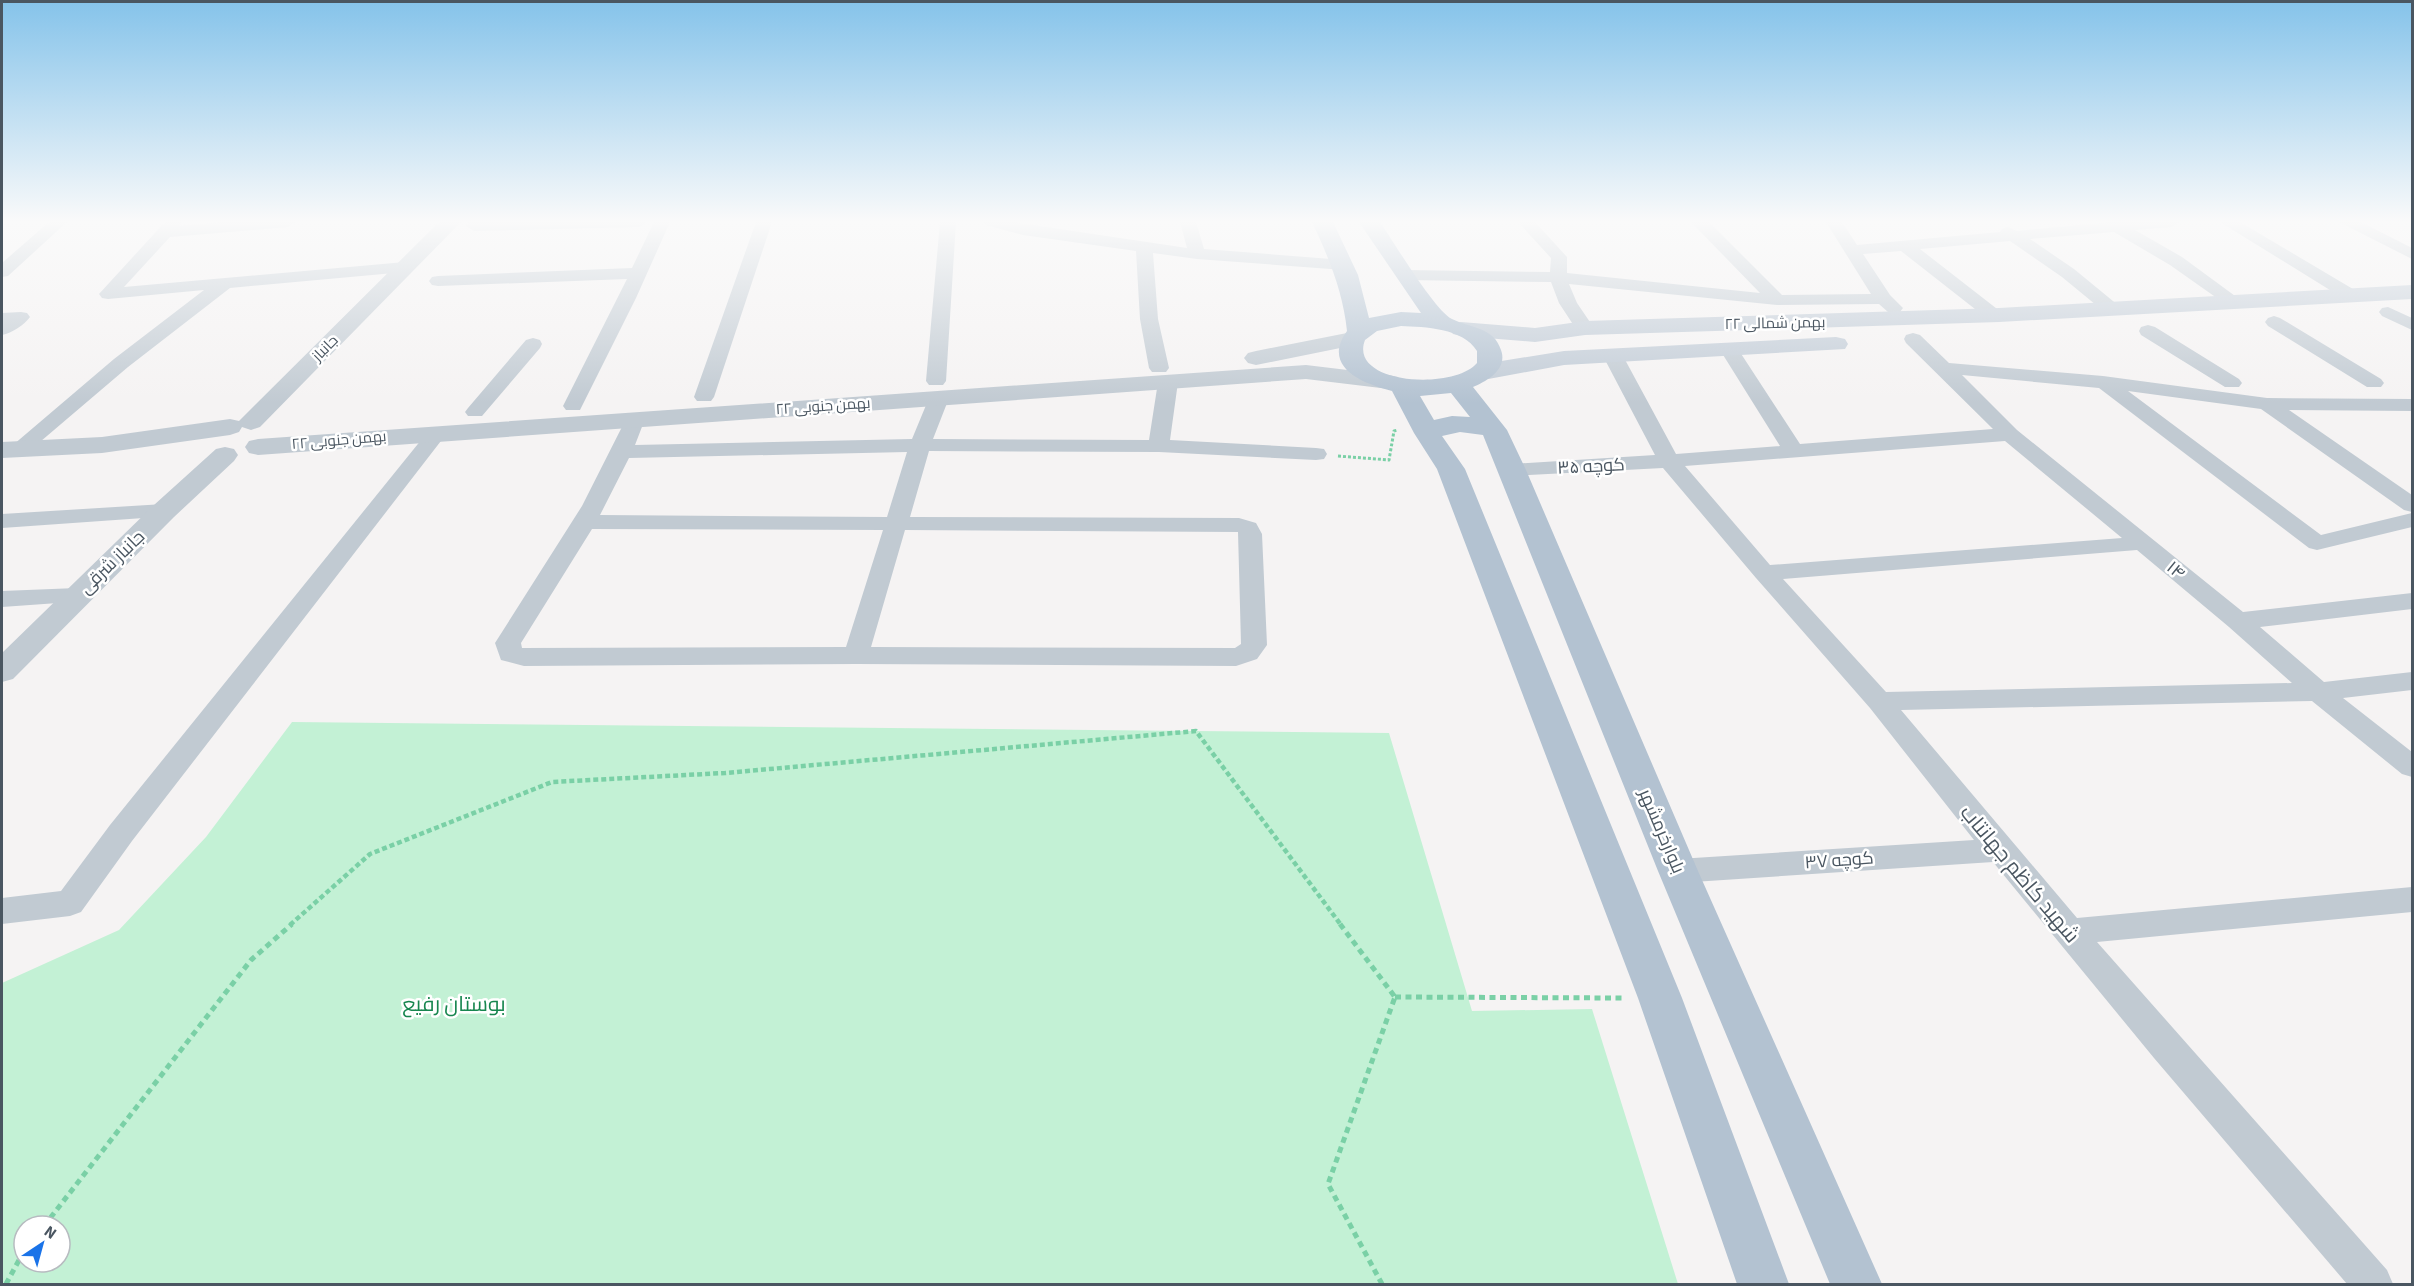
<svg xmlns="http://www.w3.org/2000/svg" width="2414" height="1286" font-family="'Source Sans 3',Cairo,sans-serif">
<rect width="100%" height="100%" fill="#f5f3f3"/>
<path fill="#c3f1d5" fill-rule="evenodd" d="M292,722L1389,733L1472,1011L1592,1009L1678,1284H2V983L119,930L206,837ZM24,1226H60V1262H24Z"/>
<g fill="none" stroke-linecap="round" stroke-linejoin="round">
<path stroke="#7ad0a6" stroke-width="3" stroke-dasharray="3 2" stroke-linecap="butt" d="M1338,456L1389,460L1394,431L1398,430"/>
<path stroke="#7ad0a6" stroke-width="4.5" stroke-dasharray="5 3" stroke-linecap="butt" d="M290,925L370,854L552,782L725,773L1196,731L1341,925"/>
<path stroke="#7ad0a6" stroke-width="5" stroke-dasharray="6 4.5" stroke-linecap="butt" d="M1340,924L1395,997
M1395,997L1623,998
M44,1226L251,960L292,924
M6,1284L24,1251
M1382,1284L1328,1184L1395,997"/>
<path fill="#c1cad2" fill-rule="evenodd" d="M49,222H67L8,276L2,277V263Z
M165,222H182L179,226L222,222H296L288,227L170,237L124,287L405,262L411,263L414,267L411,271L405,272L230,288L128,367L27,453L20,455L13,453L9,449L13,445L114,359L204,290L108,299L102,298L99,294Z
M469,222H647L639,227L474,231L466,226Z
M654,222H670L636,298L580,410H566L563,406L627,279L438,286L432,285L429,281L432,277L438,276L632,268Z
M756,222H772L714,397L711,401H697L694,397Z
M940,222H956L946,381L943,385H929L926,381Z
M984,222H1013L1187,248L1180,222H1196L1204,249L1344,260L1350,261L1353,265L1350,269L1344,270L1197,259L1153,253L1158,319L1169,368L1166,372H1152L1149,368L1140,319L1136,251L1023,235L986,225Z
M1518,222H1535L1567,257V273L1760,293L1691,222H1709L1782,295L1871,294L1826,222H1842L1857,245L2000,232L2002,229L2008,227L2017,231L2111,222H2180L2172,227L2135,230L2182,257L2246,304L2243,308H2231L2170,265L2114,232L2030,239L2074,269L2119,306L2122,310L2119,314H2107L2062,277L2010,241L1920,249L2001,312L2004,316L2001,320H1989L1901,251L1863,254L1890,295L1903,308L1900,312H1888L1879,304L1777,305L1569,284L1577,303L1594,328L1592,332H1578L1559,303L1551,282L1405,280L1399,279L1396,275L1399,271L1405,270L1550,272L1551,258Z
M2220,222H2240L2358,292L2361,296L2358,300H2346Z
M2339,222H2361L2412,248V259Z
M2388,307L2412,318V330L2382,316L2379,312L2382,308Z
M21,312L27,313L30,317C24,325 12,333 2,335V313Z
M2274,316L2280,318L2381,379L2384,383L2381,387H2367L2268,326L2265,322L2268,318Z
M2148,325L2155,327L2239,379L2242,383L2239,387H2225L2141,335L2139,331L2141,327Z
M1913,333L1920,335L1949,363L2103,376L2267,398L2412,399V411L2289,410L2412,495V512L2404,510L2261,409L2128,391L2321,535L2412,513V527L2317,550L2309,548L2099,388L1962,375L2017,430L2243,612L2412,593V609L2260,627L2324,682L2412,672V690L2343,698L2412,752V777L2402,774L2312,701L1901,710L2077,918L2412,887V912L2097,942L2387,1270L2393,1284H2347L2154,1058L1993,862L1678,883L1667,880L1663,871L1667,862L1678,859L1974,840L1870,708L1756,578L1663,468L1512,476L1504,475L1501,470L1504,465L1512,464L1655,455L1603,356L1606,352H1620L1623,356L1676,454L1780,446L1720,350L1722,346H1736L1800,444L1993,429L1906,343L1904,339L1906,335ZM2005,441L2122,538L1770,565L1685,466ZM2137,550L2229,627L2292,683L1886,692L1783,579Z
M533,338L540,340L542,344L540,348L482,416H468L465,412L468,408L526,340Z
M1168,376L1175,378L1178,382L1170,440L1316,448L1324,449L1327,454L1324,459L1316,460L1159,452L929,451L910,517L1239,518L1256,523L1262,534L1267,645L1257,659L1236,666L856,664L524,666L501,660L495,643L582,506L628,415L635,413L642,415L645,419L635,445L912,439L929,398L932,394H946L949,398L933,439L1149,440L1158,382L1161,378ZM907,452L887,517L600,515L629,458ZM592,529L883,530L846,647L522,648L521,643ZM905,530L1238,532L1241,644L1235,648L871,647Z
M437,427L444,429L447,433L444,437L132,841L81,912L70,916L2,924V898L61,891L110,825L430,429Z
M164,504L172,506L175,511L172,516L2,528V514Z
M77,588L86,591L89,596L86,601L2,607V591Z"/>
<path fill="#c1cad2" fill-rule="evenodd" d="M439,222H461L260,427L251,430L242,427L239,432L230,435L102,453L2,458V442L102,437L230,419L239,421Z
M1352,332L1360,334L1364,339L1360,344L1256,365L1248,363L1244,358L1248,353L1256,351Z
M1306,365L1389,375L1398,377L1401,382L1398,387L1389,389L1306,379L258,455L249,453L245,447L249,441L258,439Z
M225,447L234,449L238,455L234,461L174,517L13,679L2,682V653L154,505L216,449Z"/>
<path fill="#c1cbd6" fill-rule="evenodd" d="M2412,285V299L1999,322L1585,335L1535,342L1461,336L1453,334L1449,329L1453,324L1461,322L1535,328L1585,321L1999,308Z
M1836,337L1845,339L1848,344L1845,349L1564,365L1483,380L1474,377L1470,372L1474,367L1483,364L1564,351Z"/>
<path fill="#b3c2d1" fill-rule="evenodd" d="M1312,222H1333L1358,275L1369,318L1401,312L1421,313L1359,222H1380C1393,241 1435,311 1452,319C1470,328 1494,327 1501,350C1508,369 1487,381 1473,387L1507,430L1526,470L1698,871L1882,1284H1830L1658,871L1483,435L1460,432L1442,436L1465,469L1682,998L1789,1284H1737L1638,998L1437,469L1414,433L1392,391C1363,384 1321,367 1347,331C1343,292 1329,258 1312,222ZM1401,326C1425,327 1463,328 1477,351V363C1453,391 1348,384 1365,340L1377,331ZM1451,393L1470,417L1452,416L1434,420L1420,396Z"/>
</g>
<linearGradient id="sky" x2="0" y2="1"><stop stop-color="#85c3ea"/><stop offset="0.55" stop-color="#fafafa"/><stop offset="1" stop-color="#fafafa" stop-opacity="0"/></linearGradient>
<rect width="2414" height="403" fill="url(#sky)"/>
<g text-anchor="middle" stroke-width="5" stroke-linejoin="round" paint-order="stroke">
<g font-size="15" fill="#4a5661" stroke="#fff">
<text transform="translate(1775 323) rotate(-1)" y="5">۲۲ بهمن شمالی</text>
<text transform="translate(325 348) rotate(-45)" y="5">جانباز</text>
<text transform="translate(823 406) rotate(-4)" y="5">۲۲ بهمن جنوبی</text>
<text transform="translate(339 440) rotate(-5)" y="5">۲۲ بهمن جنوبی</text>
</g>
<g font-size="18" fill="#4a5661" stroke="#fff">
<text transform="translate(1591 466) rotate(-3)" y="6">کوچه ۳۵</text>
<text transform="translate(112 562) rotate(-44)" y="6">جانباز شرقی</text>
<text transform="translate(2176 570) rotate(39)" y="6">۱۴</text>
<text transform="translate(1662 831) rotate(67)" y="6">بلوارخرمشهر</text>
<text transform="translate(1839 860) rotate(-4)" y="6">کوچه ۳۷</text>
</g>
<g font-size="21" fill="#4a5661" stroke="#fff">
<text transform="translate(2020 874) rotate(50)" y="7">شهید کاظم جهانتاب</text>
</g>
<g font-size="21" fill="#17864f" stroke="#fff">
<text x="454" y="1011">بوستان رفیع</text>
</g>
</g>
<rect width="2414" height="1286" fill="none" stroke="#4a5661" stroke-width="6"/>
<g transform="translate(42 1244) rotate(36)"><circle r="28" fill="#ffffff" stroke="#b7bbc0" stroke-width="1.5"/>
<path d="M0-4.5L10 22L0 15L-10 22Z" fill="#1a73e8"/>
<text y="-9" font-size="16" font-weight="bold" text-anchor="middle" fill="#4a5661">N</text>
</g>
</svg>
